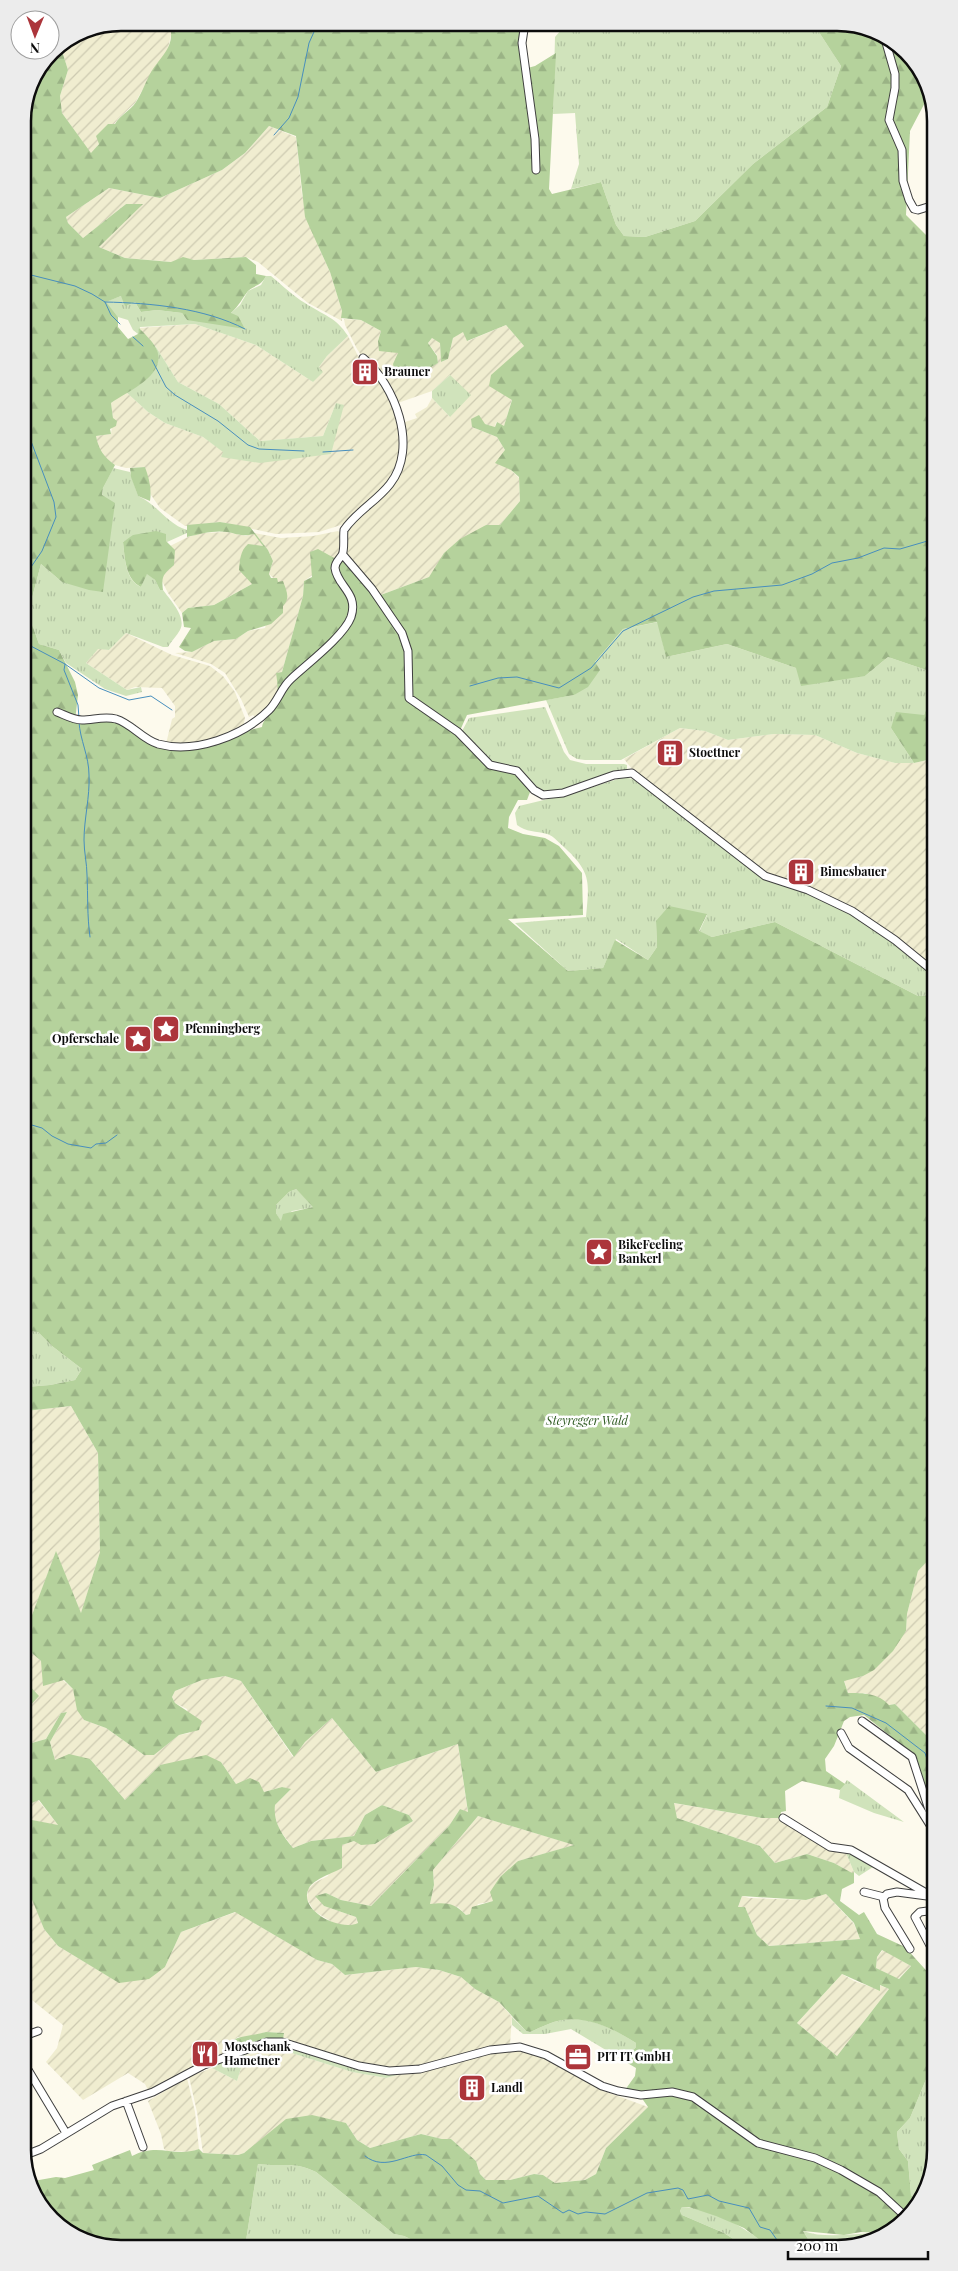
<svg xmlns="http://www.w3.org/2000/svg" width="958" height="2271" font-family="'Playfair Display',serif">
<defs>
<pattern id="farmland-furrows" width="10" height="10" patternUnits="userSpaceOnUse" patternTransform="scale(1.25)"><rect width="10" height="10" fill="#f0edd0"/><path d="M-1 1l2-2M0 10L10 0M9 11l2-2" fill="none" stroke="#cdcab1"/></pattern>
<pattern id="grass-tufts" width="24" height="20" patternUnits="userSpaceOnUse" patternTransform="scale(1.25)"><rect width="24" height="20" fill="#d0e3bb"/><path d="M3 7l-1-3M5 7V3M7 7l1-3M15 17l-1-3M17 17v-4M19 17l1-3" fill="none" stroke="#b1c2a0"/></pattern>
<pattern id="forest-firs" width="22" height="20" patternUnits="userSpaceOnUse" patternTransform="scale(1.25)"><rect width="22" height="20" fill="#b5d29c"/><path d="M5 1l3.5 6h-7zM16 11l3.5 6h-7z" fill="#9ab385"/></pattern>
</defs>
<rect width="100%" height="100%" fill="#fdfaed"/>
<path fill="url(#farmland-furrows)" d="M121,23H169L172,30L167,53L153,71L135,103L118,119L91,154L62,113L60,96L68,70L62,51L75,36L83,30Z
M269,126L296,137L302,195L319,248L330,272L342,311V321L308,303L258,262L246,257L194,260L183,258L172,262L125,258L99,247L142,204H126L83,238L68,223L66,217L109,188L160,198L222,170L245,153Z
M344,319L361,320L381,331L378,341L398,353L436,364L438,363L437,355L428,343L432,338L440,342L441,362L448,359L453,338L463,331L468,341L506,325L524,346L490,386L512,399L504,427L496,422L495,427L485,424L472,427L497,437L505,450L511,470L519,478L520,501L500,525H486L434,570L429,577L378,596L347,555L345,550L346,530L398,475L402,423L417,418L415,414L427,407L432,398L450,417V375L432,391L395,404L357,349L345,325Z
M195,324L256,345L313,382L319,367L327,356L348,336L358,356L372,367L388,390L401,430V459L388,484L344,524L319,532L276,534L220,522L185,526L160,508L151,495L145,467L126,468L115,465L104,457L99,449L96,436L111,434L113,418L111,403L126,392L148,412L165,423L203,437L224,452L221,457L331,454L336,403L323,436L260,441L219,404L178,382L156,347L139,328Z
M338,531L342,534L341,554L304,581L303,596L282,672L277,673L279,690L272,705L257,719L253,715L249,717L241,699L225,673L211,664L175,653L192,652L214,641L236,639L248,631L265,628L278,582L269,574L273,561L268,550L256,536L264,547L252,584L214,605L188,608L182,613L168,593L161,579L165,571L170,569V546L188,537L202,533L227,532L246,536L254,533L281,538L313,536Z
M126,633L172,655L210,666L223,676L235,692L245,718L243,728L199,743L166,744L172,719L175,717V706L162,688L135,687L127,690L86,663L98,648L109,650Z
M680,728L705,731L728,740L774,734L815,735L857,753L895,763H914L932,759L933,968L767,875L636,774L624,759Z
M71,1406L98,1453L100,1552L81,1614L56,1552L26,1631V1411Z
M934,1554V1743L895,1704L888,1705L865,1693H848L844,1680L863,1676L906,1631L907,1614L918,1571Z
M26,1648L73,1689L84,1720L106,1728L144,1755H154L179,1735L190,1733L187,1709L175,1703L172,1697L175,1691L202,1680L225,1676L241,1681L293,1757L305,1742L332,1718L376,1772L458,1744L468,1813L460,1809L449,1826L371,1906L341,1900L326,1893L316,1896L324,1906L356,1917L358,1924L352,1926L337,1925L314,1911L307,1899L308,1889L314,1883L328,1876L342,1845L354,1841L375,1844L413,1821L409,1815L382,1805L365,1815L354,1836L311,1841L293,1848L279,1829L274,1813L275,1805L290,1790L282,1787L264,1792L236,1784L221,1762L160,1765L125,1800L90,1759L55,1760L50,1742L67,1712L61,1713L46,1739L28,1744L27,1709L38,1696L26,1682Z
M38,1800L59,1826L27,1819V1805Z
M673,1803L762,1818H780L793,1828L835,1852L846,1853L854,1872L853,1874L834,1863L807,1854L775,1863L760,1846L677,1818Z
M478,1816L575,1845L518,1861L494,1901L478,1904L471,1914L466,1915L458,1907L430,1904L434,1885L433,1870Z
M27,1851L31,1867L27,1883L44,1929L58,1946L118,1982L165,1967L181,1932L236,1912L317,1960L332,1964L345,1975L416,1967L439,1970L461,1977L475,1989L499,2002L512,2017L510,2044L424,2066L380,2069L283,2040L284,2033L266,2032L251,2037H238L226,2046L222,2058L148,2090L145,2084L128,2073L83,2100L46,2062L57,2048L63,2025L27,1996Z
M826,1894L854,1924L860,1939L769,1946L757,1935L745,1907H738L742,1896L749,1898L806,1900Z
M883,1950L911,1966L898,1979L876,1968L877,1957Z
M842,1974L854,1981L880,1990L879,1985L889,1989L837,2056L797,2023Z
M510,2049L525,2051L550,2060L604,2091L648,2107L606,2148L596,2174L585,2180L555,2183L543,2175L534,2174L510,2180H486L480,2174L476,2161L451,2139H442L421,2134L370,2148L357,2140L346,2123L266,2137L244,2153L238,2155L203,2153L197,2112L189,2077L212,2068L237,2081L245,2055L260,2050H282L352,2072L386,2078L499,2050Z
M187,2078L195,2112L199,2149L192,2152L167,2151L164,2149L161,2134L148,2101Z"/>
<path fill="url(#grass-tufts)" d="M562,23H813L841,66L827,107L753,164L695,221L645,237L624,236L616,225L601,182L571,189L579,164L575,113L553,114L555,37L561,30Z
M266,276H271C282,285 293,296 305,303C323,315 336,317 348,336L327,356L319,367L323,372L313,382L256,345L195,324L140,327L138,334L133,330L128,320L118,317L105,302L121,296L135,302L141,312L157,310L182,313L187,320L230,314L240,305L248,291L261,285Z
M156,347L178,382L219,404L260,441L323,436L336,403L344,405L331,454L260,463L221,457L223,452L203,437L165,423L148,412L126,392L158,361Z
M450,375L471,395L450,417L432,398V391Z
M113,468L130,472L138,496C157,504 167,524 187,530V533L167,542C151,535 138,532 123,542C125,558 125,580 141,587L147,573L155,580L160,590H163C170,600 187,617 180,630C177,636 171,641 168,647H163L126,633L109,650L98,649L86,663L127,690L141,687L142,692L126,696L105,689L66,663L59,650L39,644L28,613L41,564L62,582L115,504L102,496L103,488Z
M658,622L666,657L727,644L796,668L865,676L888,657L932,672L931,695L924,715L891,728L914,763H895L857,753L815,735L774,734L728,740L705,731L680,728L621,760H585L577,759L569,754L546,700L574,695L595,662L623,629Z
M545,707L564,752L570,760L586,764H624L627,765V770L548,795L490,763L461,733L469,718Z
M624,777L636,780L762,872L831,898L933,968V995L918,996L775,922L712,937L699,932L707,915L656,921L657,947L648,960L616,939L603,968L568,971L515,923L586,917C589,883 592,873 565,848C559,843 554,836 547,834C536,831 526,832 517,825L515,813L519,806L577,792Z
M296,1189L314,1207L292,1211L281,1222L276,1213V1205L289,1192Z
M26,1331L38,1332L52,1346L82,1369L75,1380L50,1385L26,1387Z
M847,1780L904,1822L874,1813L839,1798L840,1790Z
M846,1853H850L873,1867L859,1876L854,1872Z
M512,2017L526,2031L530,2032C540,2028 552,2021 563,2020C588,2015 616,2030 636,2043V2047L624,2061L571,2029L545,2034H523L512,2025Z
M274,2043L341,2063L409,2072L386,2078L352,2072L282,2050H260L245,2055L237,2081L212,2068L211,2065Z
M927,2077L935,2079V2150L918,2202L911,2195L908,2161L899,2149L897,2132L910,2118Z
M258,2164C280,2167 295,2161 316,2172L394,2234L404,2236L425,2246L245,2247Z
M682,2207C708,2207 745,2227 765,2244H741L724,2233L682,2215L680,2211Z
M803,2231C828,2240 857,2232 883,2233L869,2243L827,2244L808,2239Z"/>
<path fill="url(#forest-firs)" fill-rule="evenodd" d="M169,23H523L524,69L535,66L556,53L549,189L552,194L601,182L616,225L624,236L645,237L695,221L753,164L827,107L841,66L813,23H844L897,43L930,89V93L910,131L906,215L931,240L932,759L914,763L891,728L896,712L924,715L931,695L932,672L888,657L865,676L801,686L796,668L727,644L666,657L657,622L623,629L595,662L600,670L588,687L574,695L467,715L458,735C481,757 486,769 518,774L526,783L530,792L527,800H518L509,817L508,828L523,834L545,838L559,846L582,873L583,915L508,919L568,971L603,968L615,940L648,960L657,947L656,921L669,906L707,914L699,931L712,937L775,922L918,996L933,995L934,1554L918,1571L907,1614L906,1631L893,1651L874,1670L863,1676L844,1681L848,1693C864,1693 878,1693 889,1705L895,1704L934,1743L935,1820L914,1755L864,1715L850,1717L844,1721L834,1746L825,1759L826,1771L845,1784L840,1790L802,1781L785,1791L786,1811L781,1812L780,1818H762L674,1803L677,1818L760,1846L775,1863L807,1854L834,1863L852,1873L854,1872V1883L842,1889L840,1901L859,1915L864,1912L877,1934L905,1947L933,1978L935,1998V2079L927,2077L910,2118L897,2132L899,2149L908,2161L911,2195L918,2202L915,2210L907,2216L863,2180L755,2139L693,2095L625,2090L635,2076L636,2068L624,2061L636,2047V2043C616,2030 588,2016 563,2020C552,2021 540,2028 530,2032L526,2031L499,2002L475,1989L461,1977L439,1970L416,1967L345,1975L332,1964L317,1960L235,1912L181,1932L165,1967L149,1979L119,1983L58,1946L44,1929L31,1897L27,1883L31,1867L27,1851V1819L58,1825L39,1800L27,1805L26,1682L39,1696L27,1709L28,1744L46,1739L61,1713L67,1712L50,1742L55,1760L69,1754L90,1759L125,1800L160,1765L206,1755L221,1762L236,1784L250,1778L259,1782L264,1792L282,1787L291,1789L275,1805C273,1823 282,1834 293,1848L311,1841L354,1836L365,1815L382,1805L409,1815L413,1821L375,1844L361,1845L354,1841L342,1845V1868C333,1873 314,1879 309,1888C297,1910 340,1932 358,1923L356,1917L324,1906L315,1896L326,1893L341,1900L371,1906L449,1826L460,1809L468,1812L458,1744L376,1772L332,1718L305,1742L294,1757L241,1681L225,1676L202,1680L175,1691L172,1697L175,1703L202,1721L199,1730L179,1735L154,1755H144L106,1728L84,1720L77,1710L73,1689L64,1680L43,1686L41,1661L26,1648V1631L56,1551L81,1613L100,1552L98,1453L71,1406L26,1411V1387L50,1385L75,1380L82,1369L52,1346L38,1332L26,1331L23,115L30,83L51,51L75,36L62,51L68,70L60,96L62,113L91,153L99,144L96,136L108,124H115C120,115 130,111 136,102C142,93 145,83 150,74C160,56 177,47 169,23ZM269,126L296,136L305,217L330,272L342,311L341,318L361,320L381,331L378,341L379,351L398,353L393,364L395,373C412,386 423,371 438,363L437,356L428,343L432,338L440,343L441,362L448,359L453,338L463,332L467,341L506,325L524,346L491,375L489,386L512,400L504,426L497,422L495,427L485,424L479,415L471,419L472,427L497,437L505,450L495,463L511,470L519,477L520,501L500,525H486L460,539L444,553L429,577L378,596L345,559H336L318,549L310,552L312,577L304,581L303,596L282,672L276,673C278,685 279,699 273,710C269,717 263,719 262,727L178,748L146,742L117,721H75L78,695L75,682L59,650L39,644L28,613L41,564L62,582L89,590L103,592L115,503L102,495L103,488L115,465C103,456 99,450 96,436L111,434L110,429L116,426L117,421L113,418L111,403C128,391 171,374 155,346C151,340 144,333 139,328L138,334L128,339L118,327V317L106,302L121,296L125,306L135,302L141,312L157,310L182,313L187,320L245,329L238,316L231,313C239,306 243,297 248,291C256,284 260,287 266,276L256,274V265L246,257L194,260L183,257L171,262L125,258L99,247L143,204H126L83,238L68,223L66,217L109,188L160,198L222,170L245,153ZM296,1189L313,1207L283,1214L281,1221L276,1213V1205L289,1192ZM478,1816L574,1845L518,1861L500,1877L490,1892L493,1901L472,1907L470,1914L466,1915C455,1903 446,1902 430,1904L434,1885L433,1870ZM826,1894L854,1923L860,1939L769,1946L757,1935L745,1907H738L742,1896L806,1900ZM882,1950L911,1966L899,1979L876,1968L877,1957ZM842,1974L880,1991V1985L889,1989L837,2056L797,2023Z
M145,467C149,478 152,489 150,501L138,496L131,477L130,468Z
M220,522L250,527L268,550L273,561L269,574L271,578H277L278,582L283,581C286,590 291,598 283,606V613L271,624L248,631L236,639L214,641L192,652L185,651L179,647L191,628L184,627L182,613L188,608L214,605L252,584L239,570C240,560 240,551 248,544L263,546L254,534C243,537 238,534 227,532C214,530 200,534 187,537V525Z
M156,531L166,534V541L175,550L174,565C164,574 161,575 163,590H160L155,580L147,574L141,587C125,579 125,558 123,542L133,535Z
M266,2032L284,2033L283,2040L223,2056C229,2033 246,2038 266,2032Z
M672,2094L693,2099L750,2140L829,2165L875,2192L904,2218L883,2233L861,2232L844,2235L803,2231L808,2239L827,2244H765L744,2228L716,2216L689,2207H682L680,2211L682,2215L724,2233L741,2244L425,2246L404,2236L394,2234L316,2172C295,2161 280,2167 258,2164L245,2247L114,2248L84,2237L80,2233H75L68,2223L56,2222L28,2182L56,2177L65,2178L94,2170L92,2165L130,2150L132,2156C159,2142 173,2158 199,2149L203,2153L238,2155L244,2153L286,2119L312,2115L346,2123L357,2140L370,2148L421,2134L442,2139H451L476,2161L480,2174L486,2180H510L534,2174L543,2175L555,2183L585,2180L596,2174L606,2148L648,2107L641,2097Z"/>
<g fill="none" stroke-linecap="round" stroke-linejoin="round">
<path stroke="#478ebd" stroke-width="1" d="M274,135L289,118L298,97L309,43L318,23
M23,273L75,286L92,294L105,302L111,315L120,324
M105,302C152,303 204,308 245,329
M133,337L143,346
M152,360L166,387L175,395L218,421L248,445L259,449L304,451
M23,420L54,502L56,517L42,551L31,567L24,603
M323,452L353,450
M24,640L27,644L65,664L64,670L78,705L79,718
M65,664L99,688L129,700L151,696L172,710
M470,686L498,678L517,677L559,688L591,668L623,631L693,597L714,591L782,585L812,574L832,563L858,558L884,548L900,549L931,540
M79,722C80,740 89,756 89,775C90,797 84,819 84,840C84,852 87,864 87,875C88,896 87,915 90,937
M25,1123L42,1128L52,1136L68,1144L91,1148L96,1144L106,1143L117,1135
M826,1706L852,1708L886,1723L925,1753L935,1784
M365,2156C386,2173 409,2151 426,2155L442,2166L458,2185L466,2190L480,2191L503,2203L538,2196L563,2213L569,2210L578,2214L586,2212L605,2214L647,2193L678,2188L683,2190L688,2199L708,2195L719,2201L749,2208L760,2227L770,2230L777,2240L786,2244"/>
<g stroke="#3f3f3f" stroke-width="9">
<path id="minor" d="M525,23L522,43L535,139L536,170
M885,39L895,74V88L889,120L902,150L903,181L909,200L914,209L918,210L931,206
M343,555L372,589L402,633L408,651L409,698L458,732L490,765L517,771L534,790L543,795L563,793L614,775L632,773L765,876L808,890L852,911L895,940L933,971
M57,712C65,715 73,720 82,720C93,720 104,716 116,719C132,724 142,739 158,744C195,754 243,736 269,710C278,701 281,688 291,679C307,664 344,636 351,617C359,593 337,586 335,568C335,562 339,560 342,555C345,550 343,536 344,530C356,512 377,501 390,484C419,447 395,385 363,358
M862,1721L912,1757L931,1816L930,1825L935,1834
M841,1733L849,1748L908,1790L930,1825
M783,1818L830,1847L851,1850L935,1898
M864,1892L884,1897
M935,1910L920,1912L915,1917L935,1955
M910,1949L885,1908L883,1898L887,1894L897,1892L927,1896
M27,2035L38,2031
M27,2068L66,2133
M126,2101L143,2147
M28,2154L41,2149L112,2106L153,2092L204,2065L267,2042H282L359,2066L389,2071L420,2069L490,2050L520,2047L546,2055L602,2086L618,2091L641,2095L672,2092L693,2097L758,2143L815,2158L841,2170L879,2192L906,2217"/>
</g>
<use href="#minor" stroke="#fff" stroke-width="7"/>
</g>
<defs>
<g id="building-square" transform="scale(1.4375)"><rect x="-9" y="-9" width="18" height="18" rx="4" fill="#ac353b" stroke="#fff"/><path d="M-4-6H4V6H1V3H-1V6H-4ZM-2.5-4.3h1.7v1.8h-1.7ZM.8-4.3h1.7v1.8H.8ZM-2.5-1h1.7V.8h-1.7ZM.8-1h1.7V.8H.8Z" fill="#fff"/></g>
<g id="sight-square" transform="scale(1.4375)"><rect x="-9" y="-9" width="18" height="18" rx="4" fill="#ac353b" stroke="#fff"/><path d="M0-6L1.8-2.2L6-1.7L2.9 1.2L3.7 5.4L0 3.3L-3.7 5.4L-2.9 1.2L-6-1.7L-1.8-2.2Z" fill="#fff"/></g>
<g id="restaurant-square" transform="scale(1.4375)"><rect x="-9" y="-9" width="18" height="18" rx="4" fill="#ac353b" stroke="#fff"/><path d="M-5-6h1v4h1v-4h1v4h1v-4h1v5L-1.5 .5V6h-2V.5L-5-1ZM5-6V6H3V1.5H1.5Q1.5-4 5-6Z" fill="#fff"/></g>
<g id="office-square" transform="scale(1.4375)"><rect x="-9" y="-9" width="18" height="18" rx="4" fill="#ac353b" stroke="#fff"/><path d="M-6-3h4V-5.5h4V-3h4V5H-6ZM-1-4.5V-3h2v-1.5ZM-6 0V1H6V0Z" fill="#fff"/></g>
</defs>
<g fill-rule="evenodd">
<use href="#building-square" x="365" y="372"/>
<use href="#building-square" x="670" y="753"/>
<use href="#building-square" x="801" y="872"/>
<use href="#sight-square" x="166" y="1029"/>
<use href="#sight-square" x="138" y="1039"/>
<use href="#sight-square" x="599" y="1252"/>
<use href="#restaurant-square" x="205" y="2054"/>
<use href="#office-square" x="578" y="2057"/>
<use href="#building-square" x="472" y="2088"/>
</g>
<g text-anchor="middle" stroke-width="5" stroke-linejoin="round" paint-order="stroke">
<g font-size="12" font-weight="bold" fill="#0c0c0c" stroke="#fff" text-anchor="start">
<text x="384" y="376">Brauner</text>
<text x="689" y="757">Stoettner</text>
<text x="820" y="876">Bimesbauer</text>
<text x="185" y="1033">Pfenningberg</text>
<text x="119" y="1043" text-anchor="end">Opferschale</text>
<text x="618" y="1249">BikeFeeling<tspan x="618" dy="14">Bankerl</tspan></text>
<text x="224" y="2051">Mostschank<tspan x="224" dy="14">Hametner</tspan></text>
<text x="597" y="2061">PIT IT GmbH</text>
<text x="491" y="2092">Landl</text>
</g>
<g font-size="12" font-style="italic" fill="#305c24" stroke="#fff">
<text x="587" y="1425">Steyregger Wald</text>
</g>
</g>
<path d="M0 0H958V2271H0ZM121 31H837A90 90 0 0 1 927 121V2150A90 90 0 0 1 837 2240H121A90 90 0 0 1 31 2150V121A90 90 0 0 1 121 31Z" fill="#ececec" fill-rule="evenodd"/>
<path fill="none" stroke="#0c0c0c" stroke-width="2.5" d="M121 31H837A90 90 0 0 1 927 121V2150A90 90 0 0 1 837 2240H121A90 90 0 0 1 31 2150V121A90 90 0 0 1 121 31Z"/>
<g transform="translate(35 35) rotate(181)"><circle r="24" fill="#ffffff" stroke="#9e9e9e"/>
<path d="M0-4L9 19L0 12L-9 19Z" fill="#ac353b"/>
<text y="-8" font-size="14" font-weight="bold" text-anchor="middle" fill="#0c0c0c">N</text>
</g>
<path d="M788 2251v8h140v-8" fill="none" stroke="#0c0c0c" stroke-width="2.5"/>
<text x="796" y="2251" font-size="15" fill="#0c0c0c" stroke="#ffffff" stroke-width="4" paint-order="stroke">200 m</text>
</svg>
